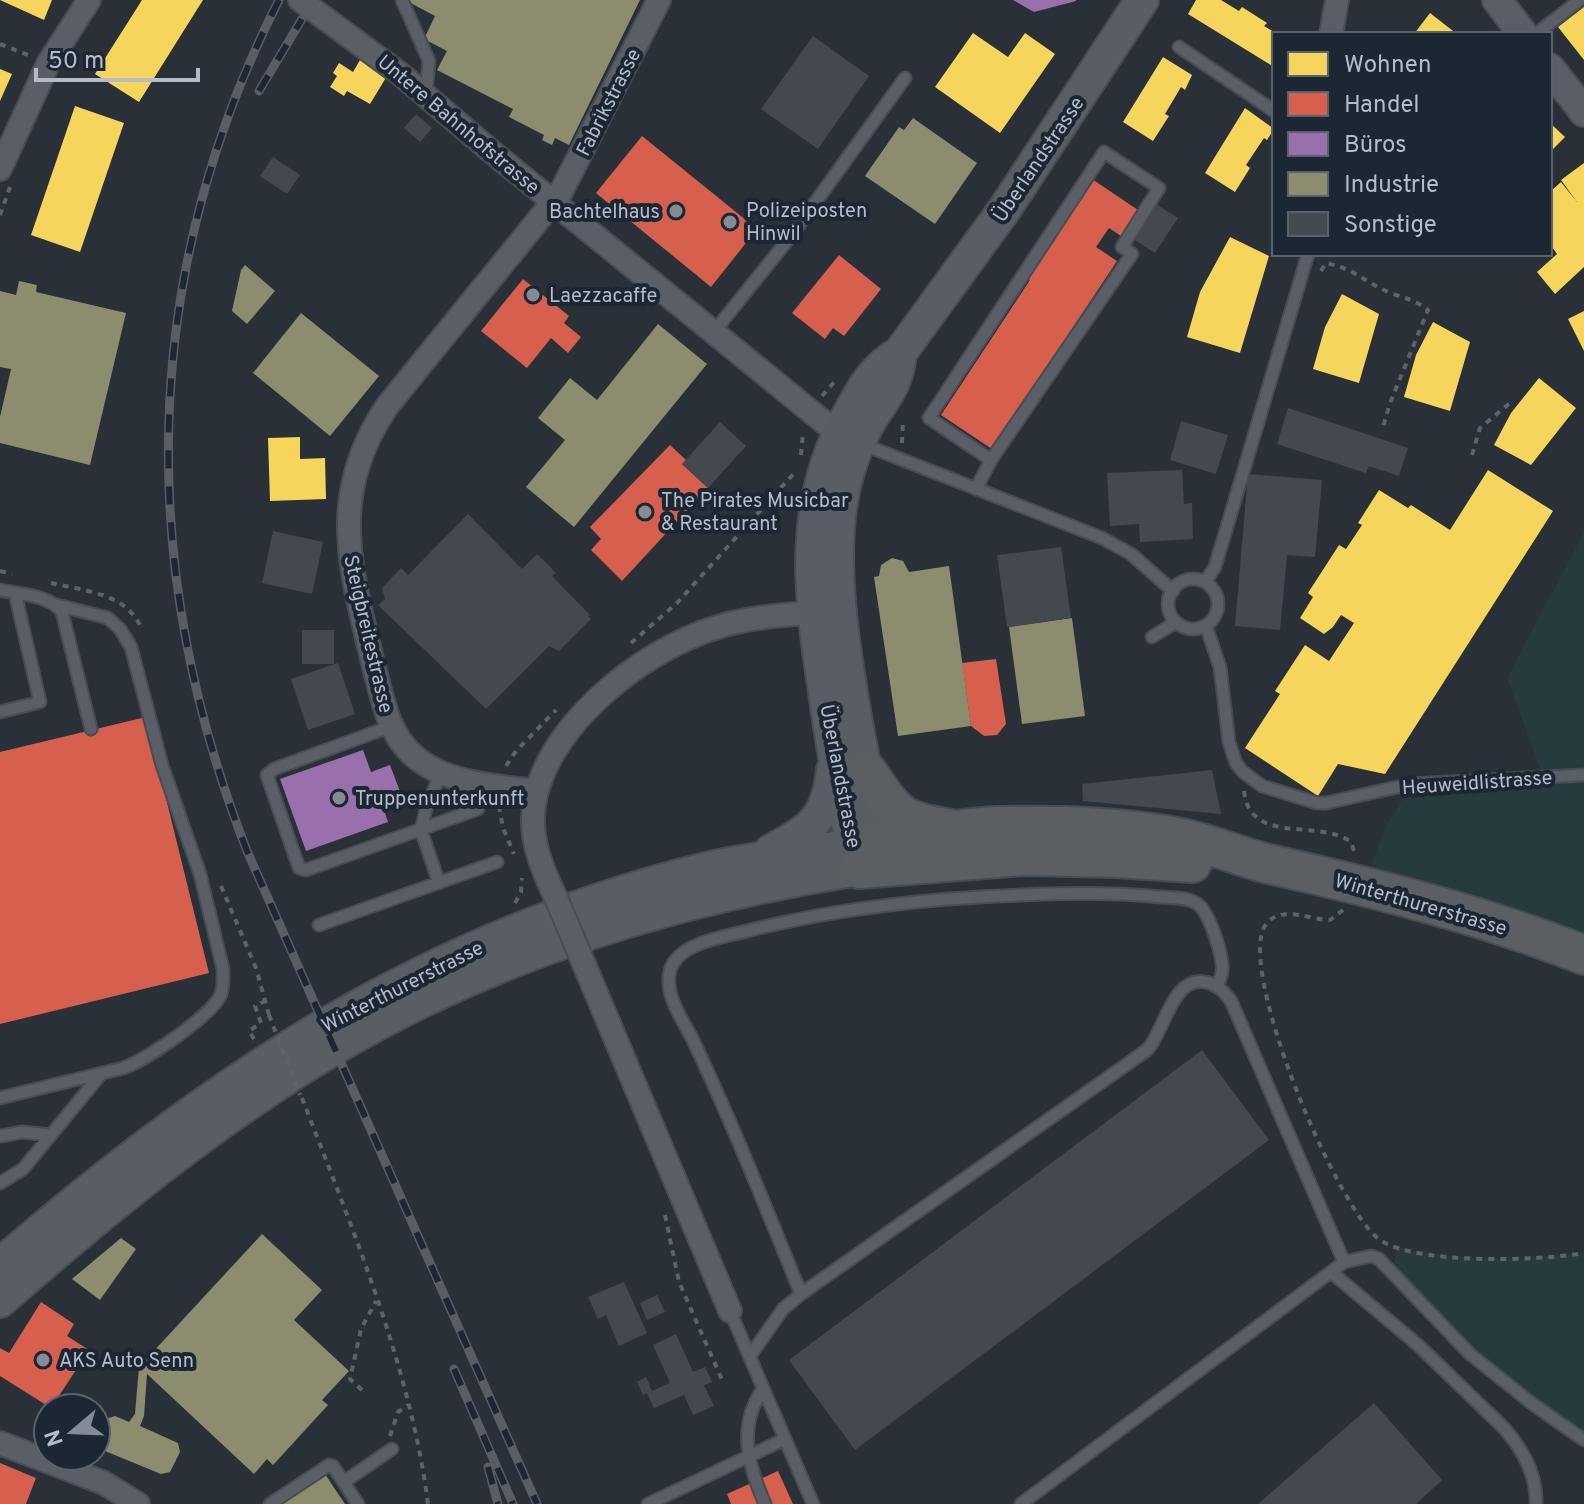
<svg xmlns="http://www.w3.org/2000/svg" width="1584" height="1504" font-family="Overpass,sans-serif">
<rect width="100%" height="100%" fill="#2a3038"/>
<path fill="#273a3e" d="M1584,532V955L1363,887L1385,828L1411,784L1543,777L1507,678Z
M1398,1248C1458,1261 1524,1261 1584,1253V1440L1500,1379L1391,1272Z"/>
<path fill="#f6d55c" d="M0,0H52L44,20Z
M142,0H203L139,102L95,74Z
M1196,0H1221L1239,11L1242,7L1267,23L1264,26L1274,32V67L1188,14Z
M1584,7V60L1558,27Z
M1430,13L1457,34H1414Z
M973,33L1008,57L1025,33L1055,54L1000,133L935,87Z
M1163,57L1192,75L1185,90L1181,87L1165,114L1169,116L1153,141L1123,122Z
M360,60L387,76L370,104L347,91L344,96L330,87L337,76L333,73L339,63L353,72Z
M0,69L12,74L0,101Z
M75,106L124,123L80,252L31,235Z
M1245,108L1274,129L1267,140L1264,138L1246,165L1250,168L1235,192L1205,173Z
M1550,123L1565,137L1550,152Z
M1584,163V267L1555,294L1537,272L1557,254L1550,244V192L1561,182L1577,202L1561,180Z
M1230,237L1269,256L1240,353L1187,337L1200,292Z
M1342,294L1379,314L1359,383L1313,369L1325,327Z
M1584,311V351L1568,319Z
M1433,322L1470,342L1450,411L1404,397L1416,355Z
M1539,378L1576,408L1531,465L1494,445L1511,413Z
M300,437V459L325,458L326,499L270,501L268,438Z
M1488,470L1553,511L1385,774L1338,764L1318,796L1245,748L1280,694L1275,691L1305,645L1329,661L1354,623L1341,615L1333,627L1324,634L1300,618L1313,597L1308,593L1339,545L1346,549L1362,525L1358,523L1379,490L1408,508L1411,505L1450,530Z"/>
<path fill="#d6604d" d="M642,136L757,229L711,287L596,193Z
M1092,179L1138,210L1121,236L1109,228L1096,247L1117,261L992,449L941,415L1030,280L1026,278Z
M839,255L881,289L844,336L833,328L825,339L792,313Z
M523,279L569,316L564,323L581,337L568,353L551,338L527,368L481,331Z
M670,445L686,460L682,464L708,488L622,581L591,550L601,539L590,527Z
M996,659L1006,724L997,735L984,736L971,726L962,663Z
M146,717L209,973L0,1024V752Z
M41,1302L74,1324L67,1336L89,1350L51,1408L0,1376V1348L9,1353Z
M0,1463L36,1478L26,1504H0Z
M778,1471L793,1504H731L727,1494Z"/>
<path fill="#9970ab" d="M1013,0H1076V1L1034,12Z
M363,750L371,772L390,765L401,794L381,801L388,822L306,851L280,779Z"/>
<path fill="#8c8c6e" d="M405,0H640L569,145L555,138L552,145L542,140L544,135L509,117L513,109L437,70L447,51L424,39L435,16Z
M913,118L977,163L935,224L865,176L899,127L904,130Z
M245,265L275,291L247,324L232,311L241,270Z
M19,281L37,285L36,292L126,313L90,465L0,443V417L11,369L0,367V291L16,295Z
M301,313L379,376L330,436L253,373Z
M658,324L707,364L574,527L526,487L565,440L538,418L570,378L597,400Z
M892,558L903,561L909,572L949,566L971,726L898,736L874,577L879,576L881,565Z
M1072,618L1085,716L1022,724L1009,627Z
M262,1234L322,1290L294,1320L349,1371L322,1400L328,1405L273,1465L267,1459L254,1474L147,1374L144,1416L140,1426L178,1443L180,1452L170,1472L161,1474L100,1449L96,1439L103,1420L115,1416L129,1422L135,1414L139,1367Z
M121,1238L136,1249L100,1300L72,1279Z
M325,1474L345,1504H280Z"/>
<path fill="#444950" d="M813,36L869,76L818,149L761,109Z
M416,114L432,128L420,142L404,128Z
M273,157L300,175L287,194L260,176Z
M1156,204L1178,218L1155,253L1133,239Z
M1288,408L1408,448L1399,476L1369,466L1366,473L1277,444Z
M1181,421L1228,435L1216,474L1170,460Z
M720,422L746,446L708,488L682,464Z
M1182,470L1184,504L1192,503L1193,539L1140,542L1139,524L1110,526L1107,473Z
M1248,474L1322,480L1315,557L1287,555L1280,630L1235,626Z
M468,514L522,569L537,554L556,573L552,576L590,615L588,617L591,619L559,651L549,646L486,709L378,605L385,599L382,588L401,568L408,575Z
M273,531L323,542L312,594L262,583Z
M1061,547L1071,618L1007,627L997,555Z
M302,630H334V664H302Z
M338,663L355,714L308,730L291,679Z
M1212,770L1221,814L1083,801L1082,784Z
M1202,1050L1269,1140L855,1450L789,1360Z
M624,1282L647,1333L619,1346L606,1315L598,1319L588,1297Z
M657,1295L665,1312L647,1320L640,1303Z
M676,1334L693,1372L705,1367L712,1382L704,1385L714,1406L693,1415L684,1395L654,1408L647,1393L643,1395L637,1382L646,1377L652,1391L670,1383L653,1345Z
M1374,1403L1442,1480L1416,1504H1258Z"/>
<g fill="none" stroke-linecap="round" stroke-linejoin="round">
<g stroke="#484c53" stroke-width="15">
<path id="service" d="M402,0L429,61L426,95
M1536,34L1580,0
M1179,47L1274,111
M713,333L791,236L905,78
M862,444L1102,538L1131,554L1173,591
M976,489L991,460L1132,254L1122,247L1159,188L1104,152L929,418L991,460
M1168 604a25 25 0 1 1 50 0a25 25 0 1 1-50 0Z
M1205,582L1215,567L1308,254
M0,590C20,594 49,595 62,612L91,729
M1206,626L1220,667L1229,742L1236,763L1243,772L1262,786L1317,803H1326L1411,784L1584,775
M1152,637L1176,622
M0,712L40,702L15,593
M392,726L274,769L267,775L299,868L306,870L478,809
M439,883L421,830L426,809L441,772
M319,925L497,862
M0,1098L123,1068C145,1061 214,1014 221,994C224,986 223,977 223,969L200,874L162,765L131,647L120,629L108,618L57,605
M0,1136L22,1132L51,1135
M0,1183L23,1169L101,1074
M1331,1272L1418,1345L1505,1429C1523,1450 1537,1476 1536,1504
M801,1294C766,1208 732,1122 692,1038C682,1019 664,994 670,971C677,943 724,937 747,931C837,908 929,898 1022,895C1068,893 1115,892 1161,897C1172,898 1187,897 1196,903C1209,910 1220,949 1222,963C1223,971 1221,979 1217,986
M730,1311L813,1504
M750,1356L783,1309L801,1294L1147,1050C1165,1031 1172,975 1206,982C1218,985 1224,992 1231,1001L1344,1262
M763,1389C737,1426 748,1465 765,1504
M344,1482L392,1449
M270,1504L329,1465L333,1466L358,1504
M648,1504L785,1439
M1021,1504L1344,1262L1371,1256L1379,1259L1470,1354L1530,1402L1584,1440"/>
</g>
<g stroke="#484c53" stroke-width="26">
<path id="minor" d="M300,0L399,73L492,152L825,423L840,433
M1331,34L1337,0
M0,169L48,64L89,0
M536,791C496,786 446,784 414,756C387,733 382,696 373,663C350,567 327,494 388,405L561,192L659,0
M556,898C544,873 532,846 533,817C536,732 642,649 718,627C753,616 790,615 827,611
M581,957L730,1311
M0,1443L104,1483L138,1504"/>
</g>
<g stroke="#484c53" stroke-width="32">
<path id="tertiary" d="M1497,0L1523,34
M1550,68L1584,112"/>
</g>
<g stroke="#484c53" stroke-width="36">
<path id="secondary" d="M771,851C812,829 828,818 833,770
M864,856C877,806 862,761 854,711C844,651 834,590 838,529C840,494 849,460 865,429C881,399 897,389 900,353
M859,866C843,809 833,751 825,692C810,593 798,505 850,412C863,388 875,367 900,353L1004,210L1142,0
M0,1265C214,1079 427,938 706,869C759,856 814,853 867,843
M0,1301C103,1211 209,1124 326,1053C489,955 673,898 859,869"/>
</g>
<g stroke="#474c53" stroke-width="42">
<path id="trunk" d="M866,770C894,810 896,821 947,828
M867,843C912,838 955,827 1000,826C1060,825 1123,826 1182,838C1212,844 1239,857 1269,864C1375,888 1483,915 1584,955
M859,869L1025,856L1116,858L1192,863"/>
</g>
<path stroke="#5d636a" stroke-width="4" stroke-dasharray="6 6" stroke-linecap="butt" d="M0,44L28,55
M0,215L10,187
M1321,271L1326,263C1355,269 1363,281 1388,292C1403,298 1416,300 1428,310L1390,403L1383,427
M822,396L837,379
M902,443L903,419
M801,455L803,432
M1472,455L1480,428L1510,403
M0,571L12,574
M51,583C85,591 128,593 142,630
M631,643L677,603L796,471
M506,766L516,751L556,710
M1244,791C1250,846 1318,818 1351,842L1355,854
M499,806L503,828L514,854
M221,886L256,968L269,1015
M515,903L521,892L522,878
M1343,910L1330,920C1310,920 1283,905 1267,923C1232,961 1338,1212 1380,1240C1418,1265 1538,1261 1584,1253
M254,1039L249,1031L261,1023L255,1006L265,1001
M302,1098C351,1225 411,1369 428,1504
M665,1215L679,1282L723,1382
M362,1390L350,1379L361,1329L376,1301
M390,1436L398,1412L408,1405"/>
<use href="#service" stroke="#5a5e66" stroke-width="11"/>
<use href="#minor" stroke="#5a5e66" stroke-width="22"/>
<use href="#tertiary" stroke="#5a5e66" stroke-width="28"/>
<use href="#secondary" stroke="#595d64" stroke-width="32"/>
<use href="#trunk" stroke="#5b5f64" stroke-width="38"/>
<g stroke="#595d64" stroke-width="9">
<path id="rail" d="M279,0C139,275 136,567 247,851L537,1504
M259,91L302,19
M454,1369L513,1504
M488,1467L498,1504"/>
</g>
<use href="#rail" stroke="#1d2633" stroke-width="6" stroke-dasharray="18" stroke-linecap="butt"/>
<g stroke="#484c53" stroke-width="26" stroke-linecap="butt">
<path id="minor-bridge" d="M556,898L581,957"/>
</g>
<path stroke="#5d636a" stroke-width="4" stroke-dasharray="6 6" stroke-linecap="butt" d="M269,1015L300,1095"/>
<use href="#minor-bridge" stroke="#5a5e66" stroke-width="22"/>
</g>
<g fill="#848b96" stroke="#1d2633" stroke-width="3">
<circle cx="676" cy="211" r="8"/>
<circle cx="730" cy="222" r="8"/>
<circle cx="533" cy="295" r="8"/>
<circle cx="645" cy="512" r="8"/>
<circle cx="339" cy="798" r="8"/>
<circle cx="43" cy="1360" r="8"/>
</g>
<g text-anchor="middle" stroke-width="8" stroke-linejoin="round" paint-order="stroke">
<g font-size="20" fill="#b4bcc9" stroke="#1d2633">
<text transform="translate(608 102) rotate(-63)" y="7">Fabrikstrasse</text>
<text transform="translate(459 124) rotate(40)" y="7">Untere Bahnhofstrasse</text>
<text transform="translate(1038 159) rotate(-56)" y="7">Überlandstrasse</text>
<text transform="translate(369 634) rotate(77)" y="7">Steigbreitestrasse</text>
<text transform="translate(841 776) rotate(79)" y="7">Überlandstrasse</text>
<text transform="translate(1477 782) rotate(-4)" y="7">Heuweidlistrasse</text>
<text transform="translate(1421 904) rotate(16)" y="7">Winterthurerstrasse</text>
<text transform="translate(402 986) rotate(-27)" y="7">Winterthurerstrasse</text>
</g>
<g font-size="20" fill="#b4bcc9" stroke="#1d2633" text-anchor="start">
<text x="746" y="217">Polizeiposten<tspan x="746" dy="23">Hinwil</tspan></text>
<text x="660" y="218" text-anchor="end">Bachtelhaus</text>
<text x="549" y="302">Laezzacaffe</text>
<text x="661" y="507">The Pirates Musicbar<tspan x="661" dy="23">&amp; Restaurant</tspan></text>
<text x="355" y="805">Truppenunterkunft</text>
<text x="59" y="1367">AKS Auto Senn</text>
</g>
</g>
<rect x="1272" y="32" width="280" height="224" fill="#1d2633" stroke="#59626f" stroke-width="2"/>
<rect x="1288" y="52" width="40" height="24" fill="#f6d55c" stroke="#59626f" stroke-width="2"/>
<text x="1344" y="72" font-size="24" fill="#b4bcc9">Wohnen</text>
<rect x="1288" y="92" width="40" height="24" fill="#d6604d" stroke="#59626f" stroke-width="2"/>
<text x="1344" y="112" font-size="24" fill="#b4bcc9">Handel</text>
<rect x="1288" y="132" width="40" height="24" fill="#9970ab" stroke="#59626f" stroke-width="2"/>
<text x="1344" y="152" font-size="24" fill="#b4bcc9">Büros</text>
<rect x="1288" y="172" width="40" height="24" fill="#8c8c6e" stroke="#59626f" stroke-width="2"/>
<text x="1344" y="192" font-size="24" fill="#b4bcc9">Industrie</text>
<rect x="1288" y="212" width="40" height="24" fill="#444950" stroke="#59626f" stroke-width="2"/>
<text x="1344" y="232" font-size="24" fill="#b4bcc9">Sonstige</text>
<g transform="translate(72 1432) rotate(251)"><circle r="38" fill="#1d2633" stroke="#59626f" stroke-width="2"/>
<path d="M0-6L14 30L0 20L-14 30Z" fill="#848b96"/>
<text y="-12" font-size="22" font-weight="bold" text-anchor="middle" fill="#b4bcc9">N</text>
</g>
<path d="M36 68v12h162v-12" fill="none" stroke="#b4bcc9" stroke-width="4"/>
<text x="48" y="68" font-size="24" fill="#b4bcc9" stroke="#1d2633" stroke-width="6" paint-order="stroke">50 m</text>
</svg>
